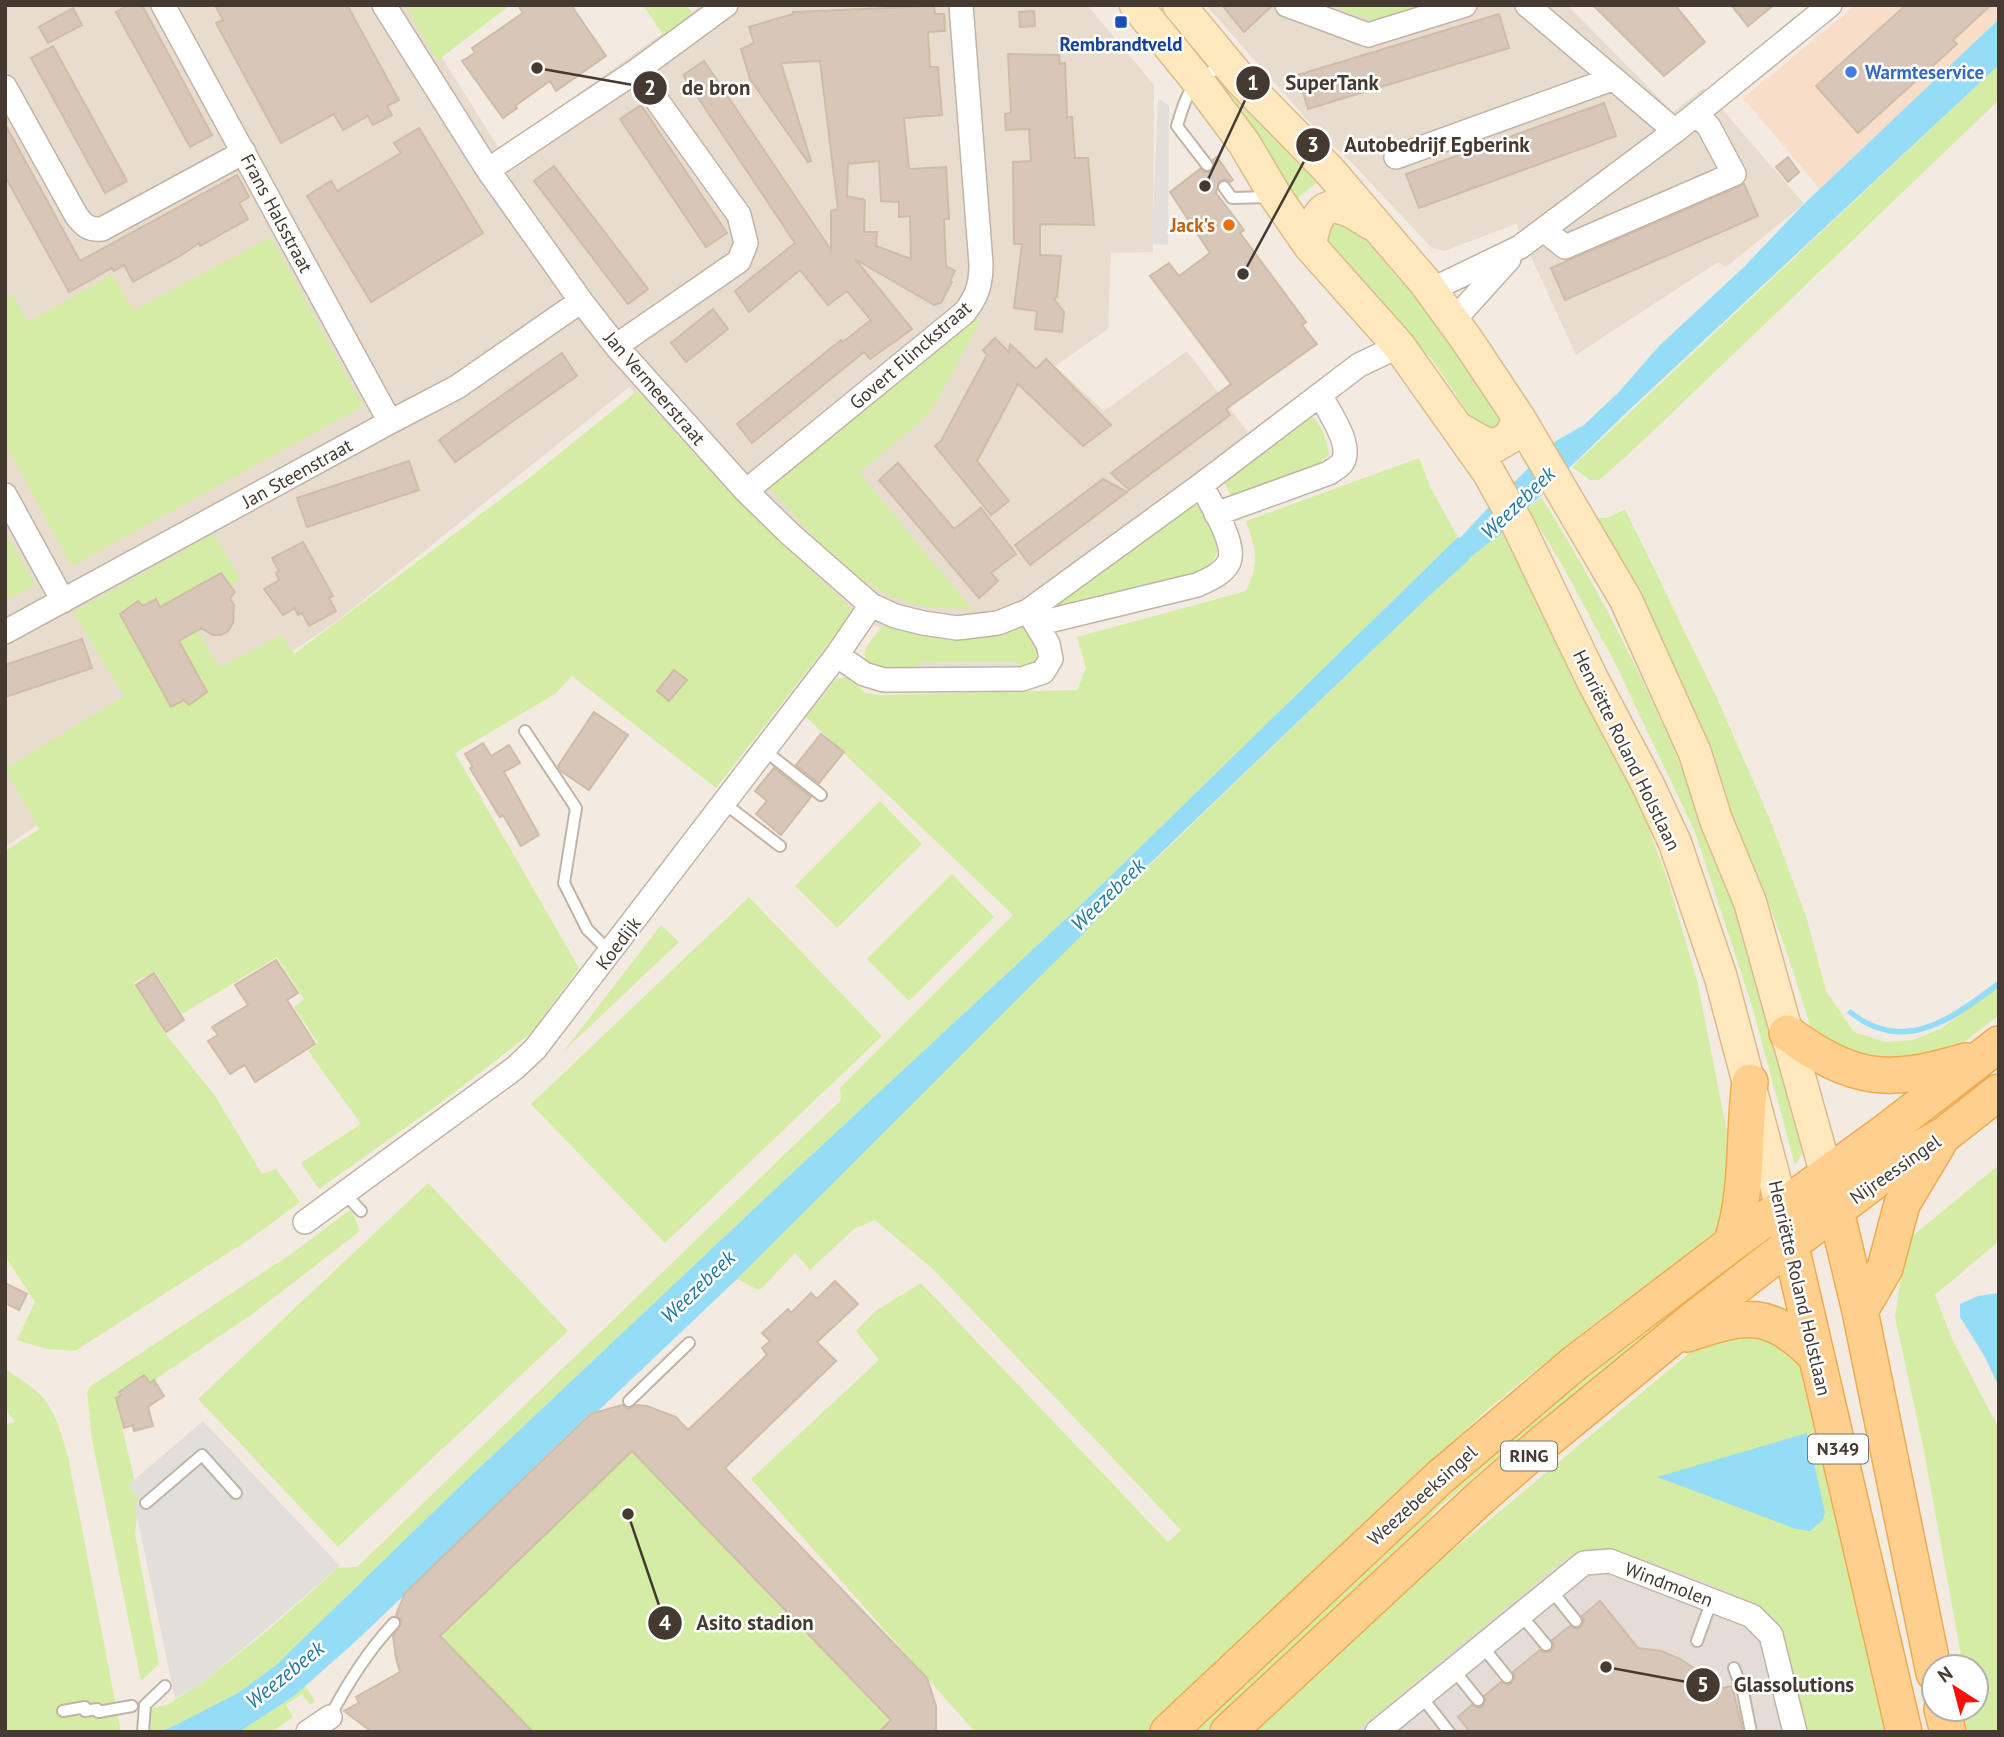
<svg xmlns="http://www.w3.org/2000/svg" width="2004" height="1737" font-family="'PT Sans',sans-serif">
<rect width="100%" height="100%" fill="#f3ebe1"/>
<path fill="#e7dcce" d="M5,5H409L500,150L702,5H1087L1154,85L1153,252L1111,253L1108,329L1055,366L1104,411L1187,351L1264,454L1023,626L966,642L881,628L846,614L629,387L337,621L5,847Z
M1206,5H1567L1673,112L1704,88L1804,204L1726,267L1718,262L1576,355L1516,224L1445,251L1432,248L1351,162L1317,131Z"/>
<path fill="#f8dec9" d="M1856,5H1999V19L1820,189L1743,98Z"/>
<path fill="#e4dcd7" d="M1612,1487L1838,1586L1874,1732H1303Z"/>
<path fill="#d5eca5" d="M405,5H510L437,61Z
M643,5H686L694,15L664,36Z
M1328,5H1433L1388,18L1373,20Z
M1999,65V100L1629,454L1599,480H1590L1572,467Z
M1220,83L1302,168L1313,176L1322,178L1290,205L1215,84Z
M1329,221L1357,227L1400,281L1432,304L1507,410L1496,434L1474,421L1431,358L1416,346L1319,235Z
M271,237L363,406L72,566L5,444V299L13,295L28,322L112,275L134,310Z
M974,317L980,321L931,412L859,473L972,609C955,609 936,609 918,605C857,593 812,532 770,489L771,483Z
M637,391L730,493L853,610L850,616L716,788L572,676L555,694L455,753L579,968L531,1033L450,1096L319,1189L301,1163L361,1124L308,1051L318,1043L294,1007L304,999L277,957L182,1014L155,971L134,983L165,1033L215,1096L262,1174L276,1169L300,1202L253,1237L75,1351L47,1349L17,1340L35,1302L5,1256V851L39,829L5,769L124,696L73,612L213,534L241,579L185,612L220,667L281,635L294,654L529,478Z
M1312,416C1322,426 1328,442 1329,455L1311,470L1234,503L1224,481L1307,418Z
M1419,458L1430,487L1458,537L1086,900L775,1189L458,1488L275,1666L238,1693L205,1711L176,1725L159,1732H151L147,1710L168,1704L202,1683L273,1626L338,1568L357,1567L841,1100L840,1088L1013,915L806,717L836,679L846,677L866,693L878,695L1077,690L1086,668L1077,637L1246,591C1260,561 1256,551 1246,521Z
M1541,497C1601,591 1650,691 1693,794C1710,835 1728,876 1741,918C1764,991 1784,1064 1806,1138L1803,1153L1795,1165L1752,1006L1695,832L1616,665L1560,561L1528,509Z
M1192,505L1201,506C1210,519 1223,532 1218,550C1217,554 1213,561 1210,564C1193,581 1086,602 1058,607L1061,600Z
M1625,509L1717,698L1771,822L1807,919L1826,991L1854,1032L1886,1042L1913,1040L1940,1029L1999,987V1015L1949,1054L1880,1067L1814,1039C1791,962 1767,887 1729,817L1588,518H1607Z
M5,530L35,585L5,601Z
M1502,533L1564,635L1623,758L1668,881L1697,980L1733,1162L1728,1194L1714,1234L1587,1329L1488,1409L1147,1732H975L751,1479L879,1360L856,1331L877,1310L921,1283L1168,1542L1181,1530L934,1270L875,1220L854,1229L810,1270L795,1253L762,1288L758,1290L737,1279L1149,866L1468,558Z
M1027,624L1044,660L1019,676L1018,662L920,663L919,678C905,676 855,672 866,648C870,640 878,632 884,625Z
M880,801L922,844L837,928L795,886Z
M952,874L994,917L909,1001L867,959Z
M749,897L882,1036L665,1243L531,1104Z
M661,925L679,942L563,1052Z
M1999,1165V1241L1935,1295L1953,1341L1999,1429V1732H1956V1709H1976V1667H1960L1961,1655L1924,1451L1895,1317L1906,1241Z
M428,1183L568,1331L338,1547L198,1399Z
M351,1209L360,1231L254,1313L117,1405L139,1500L135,1534L159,1664L141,1681L92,1440L87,1392L91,1386L291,1254Z
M1747,1249L1751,1255L1541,1420L1438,1508L1395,1557L1214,1732H1184L1492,1448Z
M1754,1333L1775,1341L1810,1374L1892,1732H1805L1780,1624C1762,1598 1654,1564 1620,1551C1598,1546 1585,1547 1565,1559L1355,1732H1246L1382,1603L1474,1533L1701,1343Z
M5,1369C51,1398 53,1405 68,1456L121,1732H5V1424L15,1422L5,1408Z
M627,1415L925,1732H473L412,1600Z
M305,1686L315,1701L310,1705L302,1694L286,1705L293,1717L272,1732H239L294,1696Z"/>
<path fill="#e2deda" d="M1158,99L1169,105L1168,245L1152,244Z
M1018,662L1019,676L919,678V663Z
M203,1421L340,1566L199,1686L175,1698L135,1507L138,1498L128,1485Z"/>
<path fill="#95dcf7" d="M1999,19V65L1627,412L1502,533L1469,558V560L1429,596L1139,874L1080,937L737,1279L356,1641L294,1696L239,1732H159L176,1725L238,1693L275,1666L458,1488L775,1189L1086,900L1458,537L1460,538L1487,509L1556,441L1584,425L1620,391L1659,346L1744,267L1804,204Z
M1999,980V987C1951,1024 1902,1058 1847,1013L1850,1009C1906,1053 1951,1015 1999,980Z
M1999,1293V1387L1985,1357L1960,1317V1304L1978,1296Z
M1807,1433L1825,1512L1822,1521L1810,1531L1796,1529L1657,1477Z"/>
<path fill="#d8c7b8" stroke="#d0bba8" stroke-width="2" fill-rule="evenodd" d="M128,5H142L212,135L190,147L116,12Z
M215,5H347L399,100L387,106L392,115L373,125L368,116L343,130L334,114L281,143L216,23L223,20Z
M518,5H571L606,56L556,91L550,81L515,106L517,108L503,118L462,61L475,53L472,48L523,13Z
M1222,5H1273L1244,32Z
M1593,5H1675L1705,42L1664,76Z
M1731,5H1774L1748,26Z
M1906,5H1991L1953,40L1957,44L1858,133L1816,86Z
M934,6L935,14H944L945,31L928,32L930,67H938L942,115L904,118L909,169L946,167L949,219H944L946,266L955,271L950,281L952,282L941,303L934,305L855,259L912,329L870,359L864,352L752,443L737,424L841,340L843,342L871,320L847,291L828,305L800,270L749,312L735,291L795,243L683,75L704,61L831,250V211L838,209L820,61L781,63L811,161L808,162L750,79L741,49L754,43L749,27L793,14V12ZM879,161L881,201L899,202V217L910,216L911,259L876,246L877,232H864L865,200L847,196L848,164Z
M73,8L82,25L48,43L39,27Z
M1034,11L1035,26L1020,27L1019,12Z
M1499,14L1509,48L1308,109L1298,75Z
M53,46L127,181L105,193L31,58Z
M1008,54L1059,55L1060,64L1065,63L1067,117H1072L1075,158H1088L1094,225L1040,224V255L1061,256L1057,297L1054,299L1064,312L1062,332L1035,329L1037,311L1014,308L1022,244H1014L1013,162L1031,161L1029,129L1006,130L1005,114L1011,113Z
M1604,103L1616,136L1419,208L1406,174Z
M641,105L727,233L706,247L620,119Z
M5,124L80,261L237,175L249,197L239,203L248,219L200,246L199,243L180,256L133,282L124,265L114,271L112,268L69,292L5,176Z
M419,128L483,233L371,302L307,196L331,181L337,191L401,153L394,143Z
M1217,157L1233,180L1230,182L1224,179L1219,181L1216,193L1244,230L1240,233L1306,322L1302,325L1317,344L1226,409L1230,415L1129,490L1111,473L1231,384L1150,276L1169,263L1179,276L1210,253L1170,192L1200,169L1205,172H1211L1214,167L1213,160Z
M1788,157L1799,172L1788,182L1776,167Z
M554,166L648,289L628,304L534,181Z
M1744,184L1758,216L1565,300L1551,268Z
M713,309L728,329L686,362L671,343Z
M995,338L1009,352L1010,344L1036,369L1046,359L1111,425L1083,446L1018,384L977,461L1009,501L991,515L935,446L941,441L987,355L983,350Z
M562,353L577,376L455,462L439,440Z
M409,461L419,490L307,527L297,498Z
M898,463L954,529L981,508L1016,554L991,573L998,581L979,598L879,480Z
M1103,479L1127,492L1030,565L1015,545Z
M303,542L333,596L329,598L336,611L309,626L302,613L298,615L295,608L283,615L264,589L279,580L276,573L279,571L272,558Z
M221,573L235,592L230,598L234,605L233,623L228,631L221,635H213L201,628L179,641L207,692L189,705L184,700L171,707L120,614L138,601L143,606L156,599L160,607Z
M82,639L92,668L5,697V665Z
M674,670L687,680L669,701L657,691Z
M594,712L628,735L589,790L561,771L558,766Z
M821,734L844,752L819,783L796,765Z
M483,743L491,756L509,745L520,763L504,772L539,835L521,846L503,815L500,817L470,768L473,767L465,754Z
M774,768L811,797L781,835L756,814L767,801L755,791Z
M276,960L298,993L287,1000L315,1044L255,1082L245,1065L230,1074L208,1041L218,1035L212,1027L248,1005L235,985Z
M154,973L184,1020L166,1032L136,985Z
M835,1281L858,1304L817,1342L836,1361L725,1468L927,1678L936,1706V1732H879L891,1720L632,1451L440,1636L533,1732H372L344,1711L359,1703L356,1697L400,1672L396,1658L393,1636L401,1625V1620L396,1615L405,1593L591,1414L622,1405L628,1409L637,1405L647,1406L676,1417L688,1430L767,1355L762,1348L770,1341L762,1333L788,1309L791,1313L811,1293L817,1299Z
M5,1283L27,1294L19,1310L5,1303Z
M144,1375L150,1383L154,1380L164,1396L148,1407L153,1426L134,1431L133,1425L124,1428L116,1398L121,1395L119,1392Z
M1600,1601L1638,1648L1661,1651L1680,1659L1698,1671L1715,1690L1732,1686L1743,1732H1470L1458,1717L1472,1705L1479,1708L1483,1706L1486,1699L1484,1696L1501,1682L1508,1685L1512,1683L1515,1676L1513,1672L1540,1650L1544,1653L1550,1651L1554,1647L1552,1640L1570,1626L1577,1629L1581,1627L1584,1620L1582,1616Z"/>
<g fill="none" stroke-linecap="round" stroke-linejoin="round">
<g stroke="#c1b4a6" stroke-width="14">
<path id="service" d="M1207,165L1177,126C1184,102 1190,80 1215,70L1226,73
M1224,187L1232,198L1271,197
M525,731L576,808L564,883L587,929L610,952
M764,750L821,795
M724,803L780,846
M344,1193L361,1211
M629,1401L689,1343
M146,1503L202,1455L236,1493
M1551,1590L1576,1621
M1521,1615L1546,1645
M1697,1641L1712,1600
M1482,1646L1507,1677
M1734,1668L1743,1692L1751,1732
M1453,1669L1478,1700
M1421,1696L1449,1732
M63,1711L85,1707V1711L97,1709L98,1712L132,1706
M330,1717C348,1682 367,1652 394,1623
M143,1732L145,1705L165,1686"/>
</g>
<g stroke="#c1b4a6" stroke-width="26">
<path id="minor" d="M163,5L390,422
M384,5L488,170L581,301L616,346L746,491L790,534L871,605L895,616L923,623L957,628L998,623L1028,611L1201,485L1359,365L1399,346
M1287,5L1368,35L1465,5
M1527,5L1675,131
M5,87L76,215C84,226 89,230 102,229L244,152
M1396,157L1612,79
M488,170L636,71L726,5
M1544,230L1565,247L1734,174L1709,127L1697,114
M1431,290L1520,247L1536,235L1675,131L1830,5
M1453,321L1509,259
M616,346L739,261L746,243L739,215L636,71
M746,491L964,313C977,297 981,285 981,264L961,5
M5,495L63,601
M1216,514L1329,473C1333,470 1339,467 1342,463C1354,446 1328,410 1320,395
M1036,624L1197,585C1208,580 1223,574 1229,562C1237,545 1210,501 1201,485
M5,632L390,422L457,387L581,301
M837,655L864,674L884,680L1022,679L1043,672L1051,659L1048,644L1028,611
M305,1222L515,1068L535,1049L837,655L871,605
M308,1732L330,1717
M1377,1732L1584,1563L1610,1561L1752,1616L1771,1635L1795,1732"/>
</g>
<g stroke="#dabc8d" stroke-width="35">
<path id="secondary" d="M1136,5L1197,80L1244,143L1276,197L1310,246L1399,346L1489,473L1518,525L1592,679L1648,785L1675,843L1721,978L1782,1208
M1179,5L1241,80L1328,169L1424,281L1467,340L1519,418L1626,600L1695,753L1716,820L1750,902L1827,1176
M1310,246C1317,198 1335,199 1370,223
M1459,429L1482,442L1495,446L1510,437L1519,418"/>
</g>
<g stroke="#efab52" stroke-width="38">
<path id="primary" d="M1787,1033C1854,1082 1888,1084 1966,1061
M1831,1190L1860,1311L1934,1673
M1786,1225L1904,1732
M1731,1244C1749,1193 1743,1135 1750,1082
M1860,1311L1885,1268L1902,1204L1938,1144
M1687,1334C1746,1314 1768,1309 1815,1355
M1942,1709L1948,1732
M1168,1732L1439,1478L1576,1362L1731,1244L1884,1133L1999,1044
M1228,1732L1480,1498L1543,1443L1698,1316L1791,1244L1911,1154L1944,1135L1999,1092"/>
</g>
<use href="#service" stroke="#fff" stroke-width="10"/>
<use href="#minor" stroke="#fff" stroke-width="23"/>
<use href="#secondary" stroke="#ffe7be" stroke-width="32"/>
<use href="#primary" stroke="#ffcf8d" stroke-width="35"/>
</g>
<rect fill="#1a4fb4" stroke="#fff" stroke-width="2.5" x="1114" y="15" width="14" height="14" rx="3.5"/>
<circle fill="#3f7fe0" stroke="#fff" stroke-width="2.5" cx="1851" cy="72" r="7"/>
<circle fill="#e8710a" stroke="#fff" stroke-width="2.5" cx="1229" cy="225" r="7"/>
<g text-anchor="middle" stroke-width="5" stroke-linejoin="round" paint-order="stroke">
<g fill="#fff" stroke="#7c756f" stroke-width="2">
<rect x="1808" y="1434.5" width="60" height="29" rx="5"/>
<rect x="1501" y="1441.5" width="56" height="29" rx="5"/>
</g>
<g font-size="18" font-weight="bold" fill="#443a31">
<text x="1838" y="1455">N349</text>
<text x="1529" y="1462">RING</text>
</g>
<g font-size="19" font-weight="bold" fill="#164399" stroke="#fff">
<text x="1121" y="51">Rembrandtveld</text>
</g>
<g font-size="19" font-weight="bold" fill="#366cbe" stroke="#fff" text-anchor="start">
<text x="1865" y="79">Warmteservice</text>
</g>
<g font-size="19" fill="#443a31" stroke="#fff">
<text transform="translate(277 213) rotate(62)" y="7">Frans Halsstraat</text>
<text transform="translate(910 355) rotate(-41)" y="7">Govert Flinckstraat</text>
<text transform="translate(655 388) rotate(49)" y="7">Jan Vermeerstraat</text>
<text transform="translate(297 473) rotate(-29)" y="7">Jan Steenstraat</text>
<text transform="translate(1627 750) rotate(64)" y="7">Henriëtte Roland Holstlaan</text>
<text transform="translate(618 943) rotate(-53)" y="7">Koedijk</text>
<text transform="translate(1895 1169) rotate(-35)" y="7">Nijreessingel</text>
<text transform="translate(1800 1288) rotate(77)" y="7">Henriëtte Roland Holstlaan</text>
<text transform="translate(1422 1495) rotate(-42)" y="7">Weezebeeksingel</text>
<text transform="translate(1669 1584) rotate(21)" y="7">Windmolen</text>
</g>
<g font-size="19" font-weight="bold" fill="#c56008" stroke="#fff" text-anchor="end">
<text x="1215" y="232">Jack's</text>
</g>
<g font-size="21" font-style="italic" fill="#1f7aa0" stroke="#fff">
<text transform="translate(1518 503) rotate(-44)" y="7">Weezebeek</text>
<text transform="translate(1108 895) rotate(-44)" y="7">Weezebeek</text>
<text transform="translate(698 1287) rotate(-44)" y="7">Weezebeek</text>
<text transform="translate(285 1675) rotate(-39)" y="7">Weezebeek</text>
</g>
</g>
<path fill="none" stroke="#443a31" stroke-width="2.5" d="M1205 186L1253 83M537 68L650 88M1243 274L1313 145M628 1514L665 1623M1606 1667L1703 1685"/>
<g fill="#443a31" stroke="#fff" stroke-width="2.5">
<circle cx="1205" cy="186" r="7"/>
<circle cx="537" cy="68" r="7"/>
<circle cx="1243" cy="274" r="7"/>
<circle cx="628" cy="1514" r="7"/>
<circle cx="1606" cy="1667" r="7"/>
<circle cx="1253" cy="83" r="18"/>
<circle cx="650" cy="88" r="18"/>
<circle cx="1313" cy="145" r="18"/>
<circle cx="665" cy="1623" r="18"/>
<circle cx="1703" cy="1685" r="18"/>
</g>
<g font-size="21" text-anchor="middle" font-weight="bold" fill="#fff">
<text x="1253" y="90">1</text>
<text x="650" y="95">2</text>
<text x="1313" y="152">3</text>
<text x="665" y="1630">4</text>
<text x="1703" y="1692">5</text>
</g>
<g font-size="21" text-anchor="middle" font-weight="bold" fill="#443a31" stroke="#fff" stroke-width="5" stroke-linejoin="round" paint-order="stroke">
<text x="1332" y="90">SuperTank</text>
<text x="716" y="95">de bron</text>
<text x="1437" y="152">Autobedrijf Egberink</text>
<text x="755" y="1630">Asito stadion</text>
<text x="1794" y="1692">Glassolutions</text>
</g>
<rect width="2004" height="1737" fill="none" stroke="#443a31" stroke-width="14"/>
<g transform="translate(1955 1688) rotate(324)"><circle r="33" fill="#ffffff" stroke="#b4b0ad" stroke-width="2"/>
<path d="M0-5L12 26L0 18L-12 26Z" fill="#ff0f0b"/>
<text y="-10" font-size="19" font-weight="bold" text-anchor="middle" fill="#443a31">N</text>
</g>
</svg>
